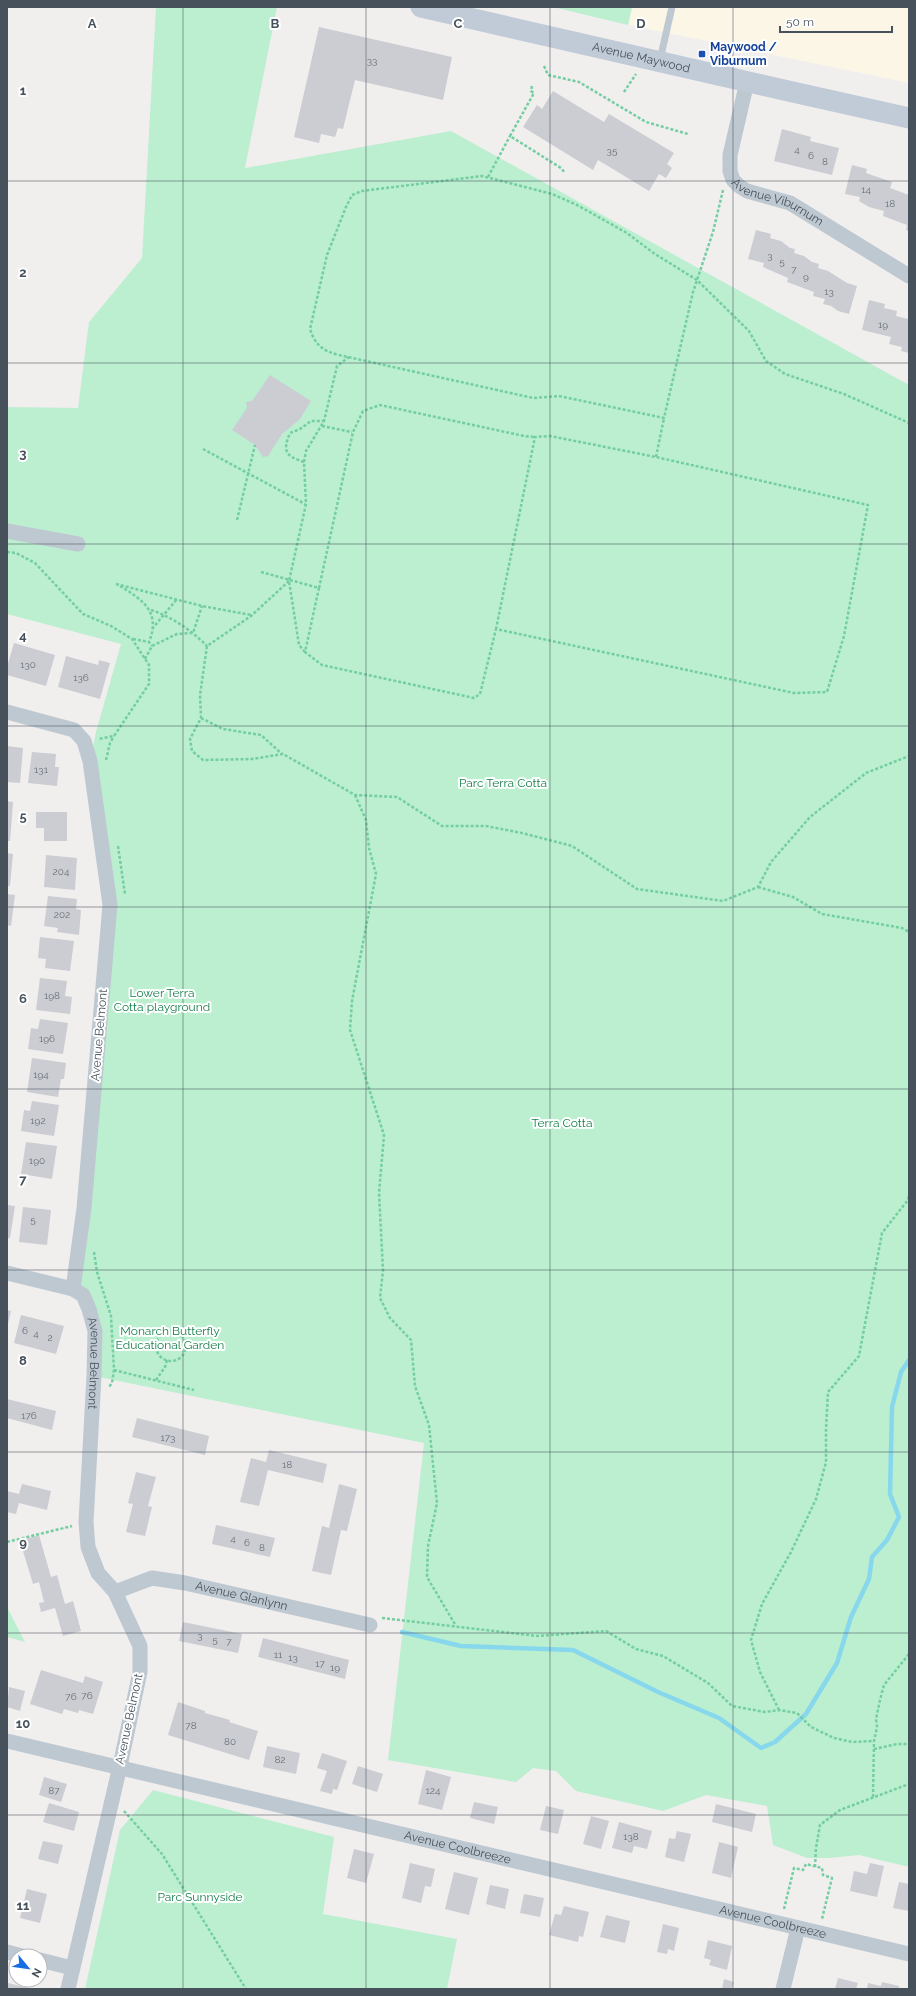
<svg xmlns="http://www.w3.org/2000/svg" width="916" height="1996" font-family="Raleway,sans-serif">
<rect width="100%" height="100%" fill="#f1eeee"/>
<path fill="#fcf6e7" d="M632,7H909V83L629,25Z"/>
<path fill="#bbefd0" d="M156,7H277L245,168L451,131L909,385V1867L859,1855L829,1858H807L773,1845L767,1806L706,1795L663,1811L576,1791L556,1771L533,1768L516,1782L388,1760L424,1443L94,1376L95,1331L73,1289L110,905L90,761L96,732L121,644L7,614V407L78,408L89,322L142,258Z
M553,7H632L628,25Z
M7,1607L25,1642L7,1637Z
M153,1790L334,1837L323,1914L457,1939L447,1989H85L120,1830Z"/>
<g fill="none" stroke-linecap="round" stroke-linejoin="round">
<path stroke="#87d7ed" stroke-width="4.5" d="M402,1632L461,1646L573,1650L658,1692L719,1718L761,1748L775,1742L806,1714L837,1663L851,1617L869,1579L872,1557L887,1540L899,1517L890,1494L892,1407L901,1372L909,1360"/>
</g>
<path fill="#cbcdd3" d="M319,27L452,57L443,100L355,80L343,129L338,128L335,137L321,134L319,143L294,137Z
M553,91L604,122L609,114L674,153L667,164L672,168L666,178L659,174L649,191L598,160L593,170L523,127L537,105L542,109Z
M782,129L811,137L810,141L839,148L832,175L774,161Z
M852,165L867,169L866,173L892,182L890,188L909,195V231L906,230L907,225L883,216L884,211L869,207L859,201L860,197L845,194Z
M756,230L771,234L770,238L781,241L790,248L795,249L794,253L804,256L812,262L819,264L818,268L828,271L847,283L857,286L849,314L838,311L831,306L823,304L825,299L813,296L814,292L787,282L788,278L763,267L764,263L748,259Z
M869,300L885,304L884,308L897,311L896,316L908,319L909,353L901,351L902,347L889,344L891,337L862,330Z
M270,375L311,401L300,419L282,434L268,456L263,457L255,445L232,430L247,408L246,402L252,401Z
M14,643L55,655L46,686L7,675V667Z
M66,656L98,665L99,660L110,663L100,699L58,687Z
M7,746L23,748L20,783L7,782Z
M32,752L56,754L55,767H59L57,786L28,783Z
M7,801L13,802L10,841H7Z
M36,812H67V841H44V828H36Z
M7,853L13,854L10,886H7Z
M46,855L77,858L75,890L44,887Z
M7,894L15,895L11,926L7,925Z
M48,896L77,899L76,909L81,910L79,935L57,932L58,928L44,926Z
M40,937L74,941L70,971L45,968L46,959L38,958Z
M40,978L67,981L65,996L72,997L70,1014L36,1010Z
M40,1019L68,1023L63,1054L28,1049L31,1028L38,1029Z
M32,1058L66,1063L64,1079H61L58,1097L27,1092Z
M32,1101L59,1105L54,1136L21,1131L24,1110L30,1111Z
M26,1142L57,1146L52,1179L21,1174Z
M7,1205L15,1206L10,1238H7Z
M23,1207L51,1210L47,1245L19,1242Z
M7,1310L11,1311L8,1324H7Z
M21,1315L64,1326L56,1354L14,1343Z
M7,1399L56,1411L52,1430L7,1418Z
M137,1418L209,1436L205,1455L132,1437Z
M269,1450L327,1464L323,1483L268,1470L259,1506L240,1502L251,1458L266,1462Z
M136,1472L156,1477L148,1506L152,1507L145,1536L126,1532L133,1504L128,1503Z
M22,1484L51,1491L47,1510L19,1503L16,1514L7,1512V1491L19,1494Z
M339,1484L357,1489L347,1531L341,1530L331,1575L312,1571L322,1526L329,1528Z
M216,1525L275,1538L270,1557L212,1544Z
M39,1535L51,1577L57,1575L65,1604L73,1601L81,1631L63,1636L55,1608L41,1612L39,1603L44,1602L39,1582L33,1584L20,1541Z
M183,1622L242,1634L238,1653L179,1641Z
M263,1638L349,1660L345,1679L258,1657Z
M41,1670L83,1683L85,1676L103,1682L93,1714L79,1710L78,1713L64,1709L62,1714L30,1704Z
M9,1687L25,1691L20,1711L7,1707Z
M178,1702L205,1711V1713L230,1720L229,1722L258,1731L249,1760L168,1735Z
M267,1746L300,1753L296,1774L263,1767Z
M322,1753L347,1761L337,1790L333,1789L332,1794L320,1791L327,1771L317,1768Z
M358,1766L383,1774L377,1792L352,1784Z
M426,1770L451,1777L442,1810L418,1804Z
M44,1777L67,1784L61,1802L39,1795Z
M474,1802L498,1807L494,1824L470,1818Z
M49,1803L79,1812L74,1831L43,1822Z
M716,1804L756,1814L752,1832L712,1822Z
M546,1806L564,1810L558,1834L540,1830Z
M591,1816L609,1821L601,1849L583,1844Z
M619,1822L652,1831L647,1849L634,1846L632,1853L612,1848Z
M677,1831L691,1834L684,1862L665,1857L669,1838L675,1839Z
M43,1841L63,1845L58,1864L38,1859Z
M719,1842L738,1847L731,1878L712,1873Z
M354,1849L374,1854L366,1883L347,1878Z
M410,1863L435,1869L431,1887L425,1886L421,1903L402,1898Z
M870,1863L884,1866L877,1897L850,1891L854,1871L867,1874Z
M454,1872L478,1878L469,1915L445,1909Z
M899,1882L909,1884V1911L893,1908Z
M490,1885L509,1889L505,1909L486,1904Z
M27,1889L47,1894L40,1923L20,1918Z
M524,1894L544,1898L540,1917L520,1913Z
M564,1906L589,1912L583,1937L579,1936L578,1942L549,1935L555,1914L561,1915Z
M606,1915L630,1921L625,1943L600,1937Z
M663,1924L679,1928L674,1951L668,1949L667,1954L657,1952Z
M708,1940L732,1946L727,1970L709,1965L711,1960L704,1958Z
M838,1978L858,1983L856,1989H835Z
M724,1979L734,1982L732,1989H722Z
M882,1982L899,1986V1989H867L868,1983L881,1986Z
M8,1983L29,1988V1989H7Z"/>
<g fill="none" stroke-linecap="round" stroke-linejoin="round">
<path stroke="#73cea1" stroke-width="2.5" stroke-dasharray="3 2" stroke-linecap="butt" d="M544,66L548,75L579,82L646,122L688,134
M532,86L531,91L534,93L510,136L561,168L565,173
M624,92L636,74
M488,177L510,136
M723,190L713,232L693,292L664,418L559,396L533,398L339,355C323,351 315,345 310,329L327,255L346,207L352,195L362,191L482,176L552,194L577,205L627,233L655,254L697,280L749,331L766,361L785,374L844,394L909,423
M322,426L352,432
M203,449L305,504
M656,457L664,418
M304,462C286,456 282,452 290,433L300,429L311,421H324
M237,520L255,445
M7,552L16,553L35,563L83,614L111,626L132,639L149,665V684L114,736L98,739
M261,572L319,588L305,652L322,665L474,698L480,694L496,629L794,693L827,692L844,636L868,505L656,457L550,436L535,437L496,629
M289,581L251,616L207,646L200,695L201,718L190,739L192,751L203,760L252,759L283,754L355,795L397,797L442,826H486L522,833L572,846L637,889L723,901L758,887L771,862L810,817L866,773L909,756
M116,584L202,606L251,615
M120,586C143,600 161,612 149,642
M319,588L353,432L363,411L380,405L524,436L535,437
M151,610C172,617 191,630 207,646
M152,629L177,599
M133,639L149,642L152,646
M305,652L299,645L289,581L306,504L304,462L306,451L324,421L337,366L349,357
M145,659L152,646L177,634L193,633L202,606
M201,718L223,729L261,735L282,754
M106,760L110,743L114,736
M355,795L366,820L369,848L376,874L352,1001L350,1030L384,1135L379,1193L383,1270L380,1298L390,1318L411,1340L415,1386L429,1425L437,1503L428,1546L427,1577L456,1626
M118,846L125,894
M758,887L793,897L822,914L902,928L909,932
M94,1252L97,1272L111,1316L114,1370L112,1383L109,1387
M156 1346a15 15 0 1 1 30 0a15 15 0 1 1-30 0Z
M114,1370L194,1390
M156,1380L165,1367L167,1360
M7,1542L72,1526
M382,1618L537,1636L606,1631L636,1649L663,1656L708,1683L732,1706L765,1712L779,1710L797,1713L811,1727L834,1738L852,1742L874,1741
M779,1710L760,1672L751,1640L762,1604L791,1552L816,1499L826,1462V1429L828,1392L859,1356L882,1233L908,1200L909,1195
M874,1749L897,1744H909
M873,1797L874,1741L877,1727L876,1719L880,1700L884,1685L909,1654
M124,1811L162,1854L246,1989
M815,1867L816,1848L820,1825L840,1810L909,1784
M784,1909L794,1868L803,1870L806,1864L822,1868L823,1875L832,1878L822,1919"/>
<path stroke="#bec8d1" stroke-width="7" d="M660,60L672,7"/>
<g stroke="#bec8d1" stroke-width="15">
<path id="s1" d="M747,82L730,155V171L733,180L739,186L747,191L790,203L909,276"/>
<path d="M7,531L78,544"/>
<path id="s2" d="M7,712L74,730L84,741L90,761L110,905L84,1208L73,1289L83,1295L89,1309L95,1331L94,1376L86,1522L88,1547L98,1573L115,1592L140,1646V1672L120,1766L68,1989"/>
<path d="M7,1273L73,1289"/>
<path id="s3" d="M115,1592L152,1578L185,1583L370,1625"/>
<path id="s4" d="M7,1741L909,1954"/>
<path d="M7,1952L22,1956"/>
<path d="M40,1960L72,1968"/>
<path d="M783,1989L798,1928"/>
</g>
<path stroke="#c0cbd7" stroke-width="21" id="s5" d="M421,7C583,44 746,82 909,118"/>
</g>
<path fill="none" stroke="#46515c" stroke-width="1" stroke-opacity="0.55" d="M183,7V1989M366,7V1989M550,7V1989M733,7V1989M7,181H909M7,363H909M7,544H909M7,726H909M7,907H909M7,1089H909M7,1270H909M7,1452H909M7,1633H909M7,1815H909"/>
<rect fill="#1a4fb4" stroke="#fff" stroke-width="1.5" x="698" y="50" width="8" height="8" rx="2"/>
<g text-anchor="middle" stroke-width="4" stroke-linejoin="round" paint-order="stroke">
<g font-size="10" fill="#67707a">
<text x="372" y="64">33</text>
<text x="797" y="153">4</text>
<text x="612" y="154">35</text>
<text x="811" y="159">6</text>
<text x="825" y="165">8</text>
<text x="866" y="193">14</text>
<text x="890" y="207">18</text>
<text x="770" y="259">3</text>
<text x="782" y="265">5</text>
<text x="794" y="273">7</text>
<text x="806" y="280">9</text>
<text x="829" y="295">13</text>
<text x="883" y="328">19</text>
<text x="28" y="668">130</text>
<text x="81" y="681">136</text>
<text x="41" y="773">131</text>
<text x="61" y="875">204</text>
<text x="62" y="918">202</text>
<text x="52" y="999">198</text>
<text x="47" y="1042">196</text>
<text x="41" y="1078">194</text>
<text x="38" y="1124">192</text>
<text x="37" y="1164">190</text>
<text x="33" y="1223">5</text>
<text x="25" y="1334">6</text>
<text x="36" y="1337">4</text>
<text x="50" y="1341">2</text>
<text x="29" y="1419">176</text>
<text x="168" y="1441">173</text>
<text x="287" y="1468">18</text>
<text x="233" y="1542">4</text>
<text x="247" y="1546">6</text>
<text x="262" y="1551">8</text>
<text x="200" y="1639">3</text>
<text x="215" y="1643">5</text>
<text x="229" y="1645">7</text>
<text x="278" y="1658">11</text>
<text x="293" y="1661">13</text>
<text x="320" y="1667">17</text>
<text x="335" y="1671">19</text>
<text x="87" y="1699">76</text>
<text x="71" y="1700">76</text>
<text x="191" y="1729">78</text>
<text x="230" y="1745">80</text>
<text x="280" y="1763">82</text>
<text x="54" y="1794">87</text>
<text x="433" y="1794">124</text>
<text x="631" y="1840">138</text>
</g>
<g font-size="12" font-weight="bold" fill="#164399" stroke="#fff" text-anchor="start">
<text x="710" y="51">Maywood /<tspan x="710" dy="14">Viburnum</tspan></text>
</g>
<g font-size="12" fill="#46515c" stroke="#fff">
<text dy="4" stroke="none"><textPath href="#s5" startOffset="226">Avenue Maywood</textPath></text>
<text dy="4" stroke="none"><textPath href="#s1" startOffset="151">Avenue Viburnum</textPath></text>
<text transform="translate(99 1035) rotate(-85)" y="4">Avenue Belmont</text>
<text dy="4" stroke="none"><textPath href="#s2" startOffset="718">Avenue Belmont</textPath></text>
<text dy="4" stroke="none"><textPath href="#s3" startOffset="131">Avenue Glanlynn</textPath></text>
<text transform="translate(129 1719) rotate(-78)" y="4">Avenue Belmont</text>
<text dy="4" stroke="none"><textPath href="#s4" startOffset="463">Avenue Coolbreeze</textPath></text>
<text dy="4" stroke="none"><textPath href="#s4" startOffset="787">Avenue Coolbreeze</textPath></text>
</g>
<g font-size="12" fill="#157e4a" stroke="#fff">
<text x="503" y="787">Parc Terra Cotta</text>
<text x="162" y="997">Lower Terra<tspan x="162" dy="14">Cotta playground</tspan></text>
<text x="562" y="1127">Terra Cotta</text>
<text x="170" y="1335">Monarch Butterfly<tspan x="170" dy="14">Educational Garden</tspan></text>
<text x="200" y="1901">Parc Sunnyside</text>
</g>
</g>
<g font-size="13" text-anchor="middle" font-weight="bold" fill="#46515c" stroke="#fff" stroke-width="4" stroke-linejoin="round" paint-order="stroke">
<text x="92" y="28">A</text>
<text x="275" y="28">B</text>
<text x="458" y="28">C</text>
<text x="641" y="28">D</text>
<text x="23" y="95">1</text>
<text x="23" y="277">2</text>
<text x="23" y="458">3</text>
<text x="23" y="640">4</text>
<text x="23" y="821">5</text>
<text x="23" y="1003">6</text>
<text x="23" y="1184">7</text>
<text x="23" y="1365">8</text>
<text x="23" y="1547">9</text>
<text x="23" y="1728">10</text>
<text x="23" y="1910">11</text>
</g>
<rect width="916" height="1996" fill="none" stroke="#46515c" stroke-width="16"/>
<g transform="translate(28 1968) rotate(119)"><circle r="19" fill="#ffffff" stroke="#b5b9be"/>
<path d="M0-3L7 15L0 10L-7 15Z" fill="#166ee3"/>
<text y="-6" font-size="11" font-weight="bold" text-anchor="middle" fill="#46515c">N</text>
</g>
<path d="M780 26v6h112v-6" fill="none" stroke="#46515c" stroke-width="2"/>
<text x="786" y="26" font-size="12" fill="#46515c" stroke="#ffffff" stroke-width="3" paint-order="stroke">50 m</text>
</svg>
